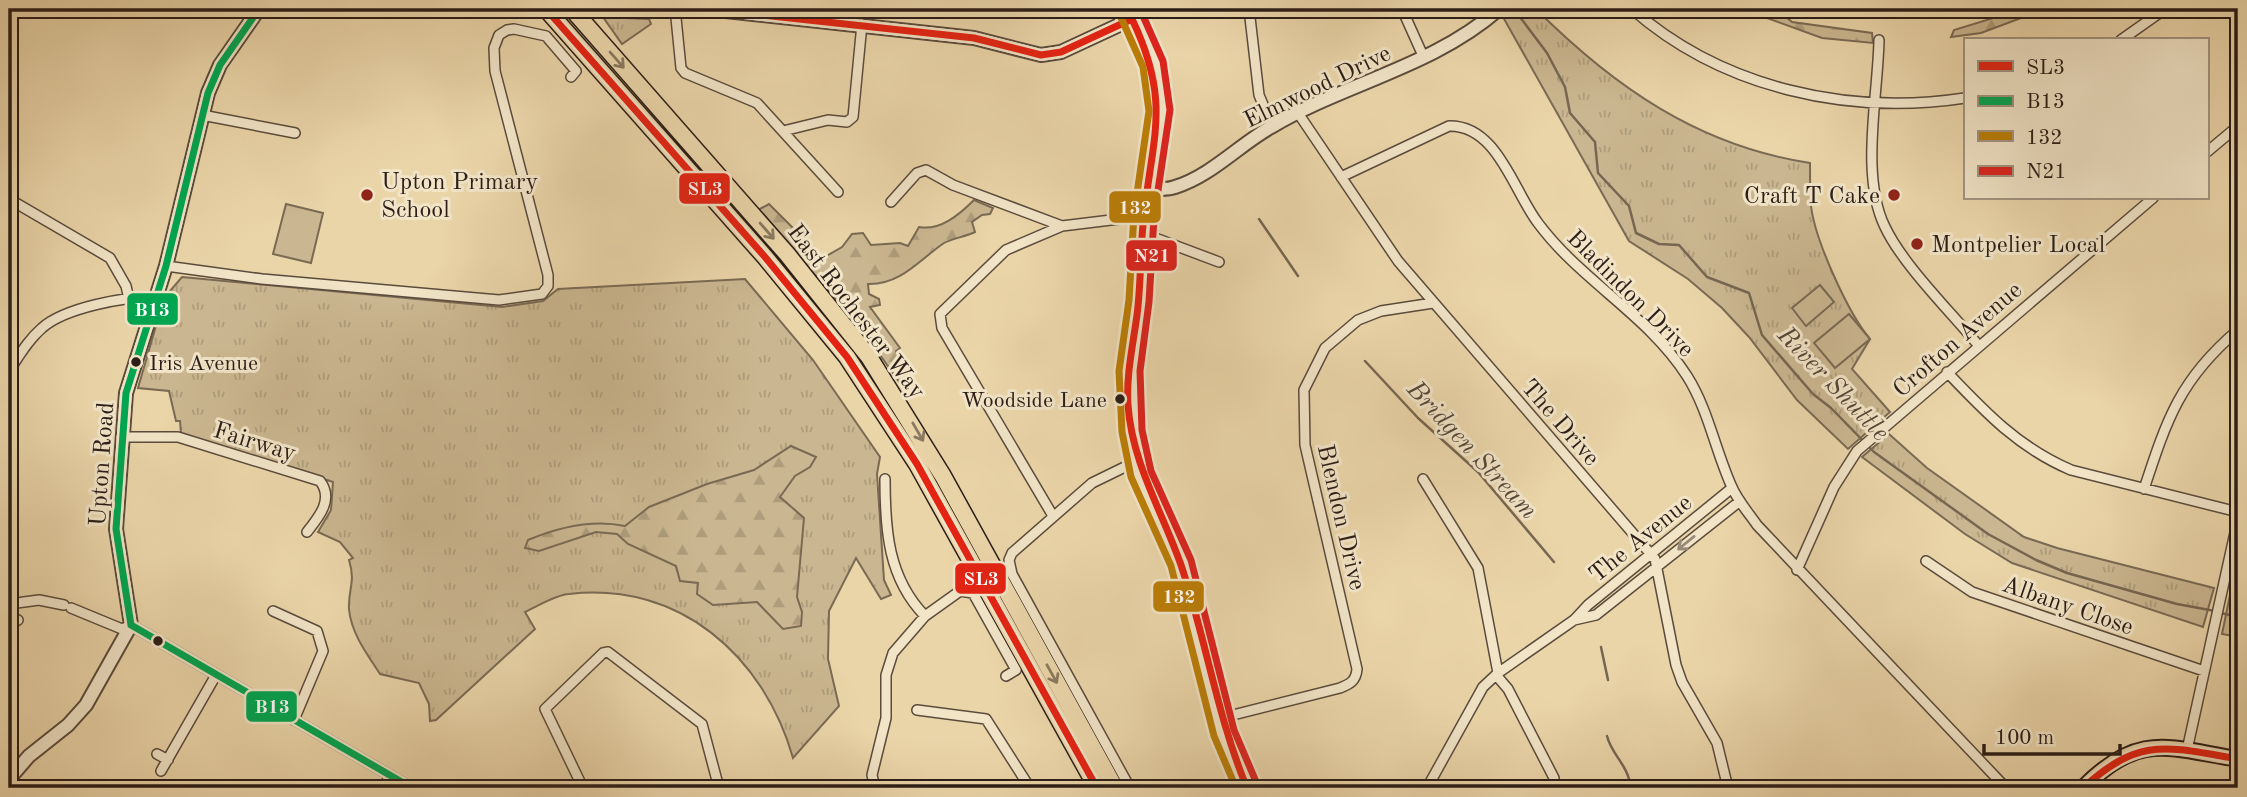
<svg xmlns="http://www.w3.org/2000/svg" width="2247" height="797" font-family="'Old Standard TT',serif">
<defs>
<pattern id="grass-tufts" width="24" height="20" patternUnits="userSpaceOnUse" patternTransform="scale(1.75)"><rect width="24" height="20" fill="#cab690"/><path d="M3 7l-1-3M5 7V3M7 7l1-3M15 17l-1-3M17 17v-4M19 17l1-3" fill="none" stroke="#ae9c7b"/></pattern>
<pattern id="forest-firs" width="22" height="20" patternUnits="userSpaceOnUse" patternTransform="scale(1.75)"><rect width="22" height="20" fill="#cab690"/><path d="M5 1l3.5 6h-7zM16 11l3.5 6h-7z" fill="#ae9c7b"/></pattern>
</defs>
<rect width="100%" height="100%" fill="#ead5a9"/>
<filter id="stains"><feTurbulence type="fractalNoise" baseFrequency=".00286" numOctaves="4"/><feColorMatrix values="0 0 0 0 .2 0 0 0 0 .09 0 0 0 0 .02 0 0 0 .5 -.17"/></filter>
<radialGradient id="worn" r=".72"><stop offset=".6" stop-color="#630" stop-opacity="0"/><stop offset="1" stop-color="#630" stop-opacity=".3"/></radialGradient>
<path fill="url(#grass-tufts)" stroke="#7a6a54" stroke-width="2" d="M1513,9H1536C1614,87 1699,146 1810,163C1810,177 1810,192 1811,206C1815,240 1848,313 1870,339L1852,369L1890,412L1848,449L1797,400L1749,337L1722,308L1688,279L1629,241L1503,17Z
M603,17L649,19L651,24L622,44Z
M182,277L502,307L543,301L558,289L745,279L813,360L880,457L877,474L884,580L891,595L881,599L856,558L829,611L828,659L839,706L793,758C764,656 679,581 569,594C555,595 538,606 525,612L535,629L436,720L430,721L429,704L419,683L380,674C367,654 351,633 349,609C348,588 356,583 349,560L353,558L340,542L318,532L331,510L333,482L181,434L180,421H176L169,391L138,388L164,298Z
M1889,434L1927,468L2024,537L2057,548L2214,588L2203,627L2012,563L1965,534L1862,457Z
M2230,595L2238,597V637L2222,634Z"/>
<path fill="url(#forest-firs)" stroke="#7a6a54" stroke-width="2" d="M1742,9H1777L1792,22L1872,33L1873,43L1822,38Z
M2004,9H2045L1981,33L1951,37L1954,30L2000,16Z
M974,200L993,208L990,214L982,215L972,222L975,232C965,237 953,238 944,243C919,260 901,285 868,284L869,294L879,299L880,305L870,307L900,348L896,351L907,375L905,390L858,324L758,210L769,204L823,258L842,247L852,234L863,233L871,245L900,243L908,246L919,227C940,231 959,215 974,200Z
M791,446L816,457L810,467L795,476L780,497L804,518L797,597L802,612L801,626L783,629L757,602L713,605L697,594L698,583L680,581L676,566L628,544L617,534L596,532L539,551L525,548L528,540C559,527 592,519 625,526L649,507L707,484L754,470Z"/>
<path fill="#cab690" stroke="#7a6a54" stroke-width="2" d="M286,204L323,213L311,263L273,254Z
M1820,285L1834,302L1806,326L1792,308Z
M1849,314L1870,339L1835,368L1814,343Z"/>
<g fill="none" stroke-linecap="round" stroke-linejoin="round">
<path stroke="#776651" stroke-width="2.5" d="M1514,9L1547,53L1565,87L1570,113L1595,142L1598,173L1629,206L1636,233L1659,244L1679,245L1707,277L1749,293L1762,335L1813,394L1831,408L1874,452L1988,534L2036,560L2067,573L2177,604L2215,611
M1259,219L1298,276
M1365,361L1418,418L1478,472L1554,562
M2221,613L2238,617
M1601,647L1608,680
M1607,736C1611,753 1625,763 1629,779L1624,788"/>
<g stroke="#5b4b3c" stroke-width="12">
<path id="minor" d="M1249,9L1259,95L1272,126
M1402,9L1424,58
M1632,9C1722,88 1848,116 1965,98
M676,18L681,68L685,73L757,103L838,192
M1879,40C1878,96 1860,176 1885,227C1903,265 1950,311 1978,345
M2121,40L2165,9
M1298,113L1398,261L1655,559L1676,665L1682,682L1717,743L1728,788
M202,115L295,133
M783,131L828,120L847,122L853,117L862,24
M2207,152L2238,126
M1341,177L1449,126C1497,125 1513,190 1538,223C1581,281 1648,315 1687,376C1708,409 1715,449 1731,485C1737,500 1748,512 1757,525L2006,788
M9,199L110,258L126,286L129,299
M891,202L917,173L926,170L953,185L1062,226
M1142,233L1219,262
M166,266L262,279L499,300L542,294L548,286V275L495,71L494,48L499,35L507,30L514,29L546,36L576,71L571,77
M9,371C19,356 28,340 42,328C64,308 126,296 155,297
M1947,372C1985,412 2019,448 2071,470L2238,512
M121,437H178L320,481C334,499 319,517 307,532
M885,479C885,530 888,578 925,616
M1423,479L1478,568L1498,673L1483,687L1427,788
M2144,489C2167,419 2180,379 2238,330
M1053,516L942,328L940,314L1006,250L1062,226L1144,216
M1926,561L1972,592L2204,671
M1797,570L1834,487L1857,451L2153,198
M9,604L39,600L64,605
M71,608L122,629L131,625L412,788
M273,611L317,631L323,651L294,720
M1574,620L1596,615L1740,501
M9,626L18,620
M1498,673L1574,620L1588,605L1732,488
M1496,675L1508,689L1554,778
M917,710L986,719L1030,788
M1221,718L1340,688C1350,684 1356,681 1357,669L1305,445L1304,390L1325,348L1358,320L1381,311L1433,303
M2187,750L2238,519
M157,754L168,760
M161,771L216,675
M375,788L386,783L390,776
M583,788L545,709L603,653L608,652L702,724L719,788
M880,788L874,784L872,775L886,718V675L893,653L925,616L960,591L973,593L1016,670L1006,676
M1130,788L1012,574L1009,560L1012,553L1092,483L1137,461"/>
</g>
<g stroke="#5b4b3c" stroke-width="16">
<path id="tertiary" d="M707,9L974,38L1041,55L1061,52L1132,19
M1149,188C1157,189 1167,190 1175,187C1211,176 1239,145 1271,127C1345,83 1433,67 1499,9
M9,779L29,756L68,725L86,705L131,625L116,529L126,393L166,266L208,93L220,65L259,9"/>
</g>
<g stroke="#2b1d17" stroke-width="16">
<path id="secondary" d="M1129,9L1153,64L1160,111L1144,216L1139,301L1129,371L1132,431L1141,474L1181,563L1224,733L1247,788"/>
</g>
<g stroke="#2b1d17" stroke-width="18">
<path id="primary" d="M2083,788C2139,731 2168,748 2238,759"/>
</g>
<g stroke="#2b1d17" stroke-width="19">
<path id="trunk" d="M546,9L765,257L847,357L917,464L1097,788
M572,9L787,254L869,357L943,476L1115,788"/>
</g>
<use href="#minor" stroke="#f1e4c7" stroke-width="9"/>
<use href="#tertiary" stroke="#f1e4c7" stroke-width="12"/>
<use href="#secondary" stroke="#f1e4c7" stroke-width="12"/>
<use href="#primary" stroke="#ead5a9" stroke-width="14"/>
<use href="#trunk" stroke="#ead5a9" stroke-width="16"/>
<g stroke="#f1e4c7" stroke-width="12">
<path id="bus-1" d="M546,9L765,257L847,357L917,464L1097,788
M707,9L974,38L1041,55L1061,52L1132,19C1173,105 1151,138 1143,225C1140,255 1141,285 1137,315C1133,345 1126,375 1128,405C1132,463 1162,511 1181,565C1206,639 1217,716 1247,788
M2083,788C2140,736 2167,747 2238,759"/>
</g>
<g stroke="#f1e4c7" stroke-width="12">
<path id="bus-2" d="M131,625L116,529L126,393L166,266L208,93L220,65L259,9
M131,625L412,788"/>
</g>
<g stroke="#f1e4c7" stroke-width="12">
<path id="bus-3" d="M1119,13L1143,67L1149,111L1134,214L1129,300L1119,371L1122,432L1131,477L1171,566L1214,736L1236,788"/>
</g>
<g stroke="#f1e4c7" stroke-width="12">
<path id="bus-4" d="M1140,9L1163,61L1170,110L1154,217L1149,302L1140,371L1142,430L1151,471L1191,560L1234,730L1257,784"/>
</g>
<use href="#bus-1" stroke="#e42313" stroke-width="7"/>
<use href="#bus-2" stroke="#00a651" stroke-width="7"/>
<use href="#bus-3" stroke="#ba7d07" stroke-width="7"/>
<use href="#bus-4" stroke="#dc241f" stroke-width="7"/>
</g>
<defs><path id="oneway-shaft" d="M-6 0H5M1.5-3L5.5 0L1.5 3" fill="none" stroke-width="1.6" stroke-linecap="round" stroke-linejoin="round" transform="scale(1.75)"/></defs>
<g stroke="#8a7960">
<use href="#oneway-shaft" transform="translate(617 60) rotate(49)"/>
<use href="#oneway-shaft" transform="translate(767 231) rotate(49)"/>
<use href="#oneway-shaft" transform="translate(918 432) rotate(60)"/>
<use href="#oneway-shaft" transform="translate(1052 674) rotate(61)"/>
</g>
<use stroke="#988a78" href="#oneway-shaft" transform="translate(1686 543) rotate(141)"/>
<g fill="#8f2418" stroke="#f1e4c7" stroke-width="2.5">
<circle cx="367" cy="195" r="7"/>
<circle cx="1894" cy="195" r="7"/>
<circle cx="1917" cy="244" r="7"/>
</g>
<g fill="#2b1d17" stroke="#f1e4c7" stroke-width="2.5">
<circle cx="136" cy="362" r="6"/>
<circle cx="1120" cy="399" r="6"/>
<circle cx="158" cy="641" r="6"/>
</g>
<g text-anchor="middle" stroke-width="6" stroke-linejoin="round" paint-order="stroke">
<g font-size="22" fill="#2b1d17" stroke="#f1e4c7" text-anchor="start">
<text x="149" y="370">Iris Avenue</text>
<text x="1107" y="407" text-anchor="end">Woodside Lane</text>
</g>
<g font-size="24" fill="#2b1d17" stroke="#f1e4c7">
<text transform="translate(1317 86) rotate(-26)" y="8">Elmwood Drive</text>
<text transform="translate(1631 293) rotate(45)" y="8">Bladindon Drive</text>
<text transform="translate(857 311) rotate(53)" y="8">East Rochester Way</text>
<text transform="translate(1957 339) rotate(-41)" y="8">Crofton Avenue</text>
<text transform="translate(1561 422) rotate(49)" y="8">The Drive</text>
<text transform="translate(255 441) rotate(17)" y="8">Fairway</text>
<text transform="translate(101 464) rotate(-86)" y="8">Upton Road</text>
<text transform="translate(1342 517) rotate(77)" y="8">Blendon Drive</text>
<text transform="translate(1640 538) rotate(-39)" y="8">The Avenue</text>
<text transform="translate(2068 605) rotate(19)" y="8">Albany Close</text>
</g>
<g font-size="24" fill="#2b1d17" stroke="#f1e4c7" text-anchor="start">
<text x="381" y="189">Upton Primary<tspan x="381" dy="28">School</tspan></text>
<text x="1880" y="203" text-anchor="end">Craft T Cake</text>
<text x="1931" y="252">Montpelier Local</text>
</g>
<g font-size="26" font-style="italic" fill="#574739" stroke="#f1e4c7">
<text transform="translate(1834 383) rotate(46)" y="9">River Shuttle</text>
<text transform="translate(1473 449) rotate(47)" y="9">Bridgen Stream</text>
</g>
</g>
<g stroke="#f1e4c7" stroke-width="2.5">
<rect x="678" y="172" width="53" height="33" rx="7" fill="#e42313"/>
<rect x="1108" y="190" width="54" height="34" rx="7" fill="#ba7d07"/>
<rect x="1125" y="239" width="53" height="33" rx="7" fill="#dc241f"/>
<rect x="126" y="292" width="53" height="34" rx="7" fill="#00a651"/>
<rect x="954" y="562" width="53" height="33" rx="7" fill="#e42313"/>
<rect x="1152" y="580" width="53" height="33" rx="7" fill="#ba7d07"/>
<rect x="245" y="690" width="53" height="33" rx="7" fill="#00a651"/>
</g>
<g font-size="19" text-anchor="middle" font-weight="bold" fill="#fff">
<text x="705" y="195">SL3</text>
<text x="1135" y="214">132</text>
<text x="1152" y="262">N21</text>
<text x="152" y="316">B13</text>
<text x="981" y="585">SL3</text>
<text x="1179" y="603">132</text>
<text x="272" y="713">B13</text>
</g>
<rect width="2247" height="797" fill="none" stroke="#ead5a9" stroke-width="35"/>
<rect x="10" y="10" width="2226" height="776" fill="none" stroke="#2b1d17" stroke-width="3.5"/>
<rect x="18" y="18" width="2212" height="762" fill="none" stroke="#2b1d17" stroke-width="2"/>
<rect x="1964" y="38" width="245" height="161" fill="#f1e4c7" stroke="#a29481" stroke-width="2"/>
<rect x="1978" y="61" width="35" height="10" fill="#e42313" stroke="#a29481" stroke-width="2"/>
<text x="2026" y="74" font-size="21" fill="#2b1d17">SL3</text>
<rect x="1978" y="96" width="35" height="10" fill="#00a651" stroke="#a29481" stroke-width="2"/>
<text x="2026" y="108" font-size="21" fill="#2b1d17">B13</text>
<rect x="1978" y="131" width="35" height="10" fill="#ba7d07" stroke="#a29481" stroke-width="2"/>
<text x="2026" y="144" font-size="21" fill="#2b1d17">132</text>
<rect x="1978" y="166" width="35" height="10" fill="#dc241f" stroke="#a29481" stroke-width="2"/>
<text x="2026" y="178" font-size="21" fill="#2b1d17">N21</text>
<path d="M1984 744v10h136v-10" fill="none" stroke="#2b1d17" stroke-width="3.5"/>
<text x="1995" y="744" font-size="21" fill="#2b1d17" stroke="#f1e4c7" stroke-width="5" paint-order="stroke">100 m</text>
<rect width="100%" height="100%" filter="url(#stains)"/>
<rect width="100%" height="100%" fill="url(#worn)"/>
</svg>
